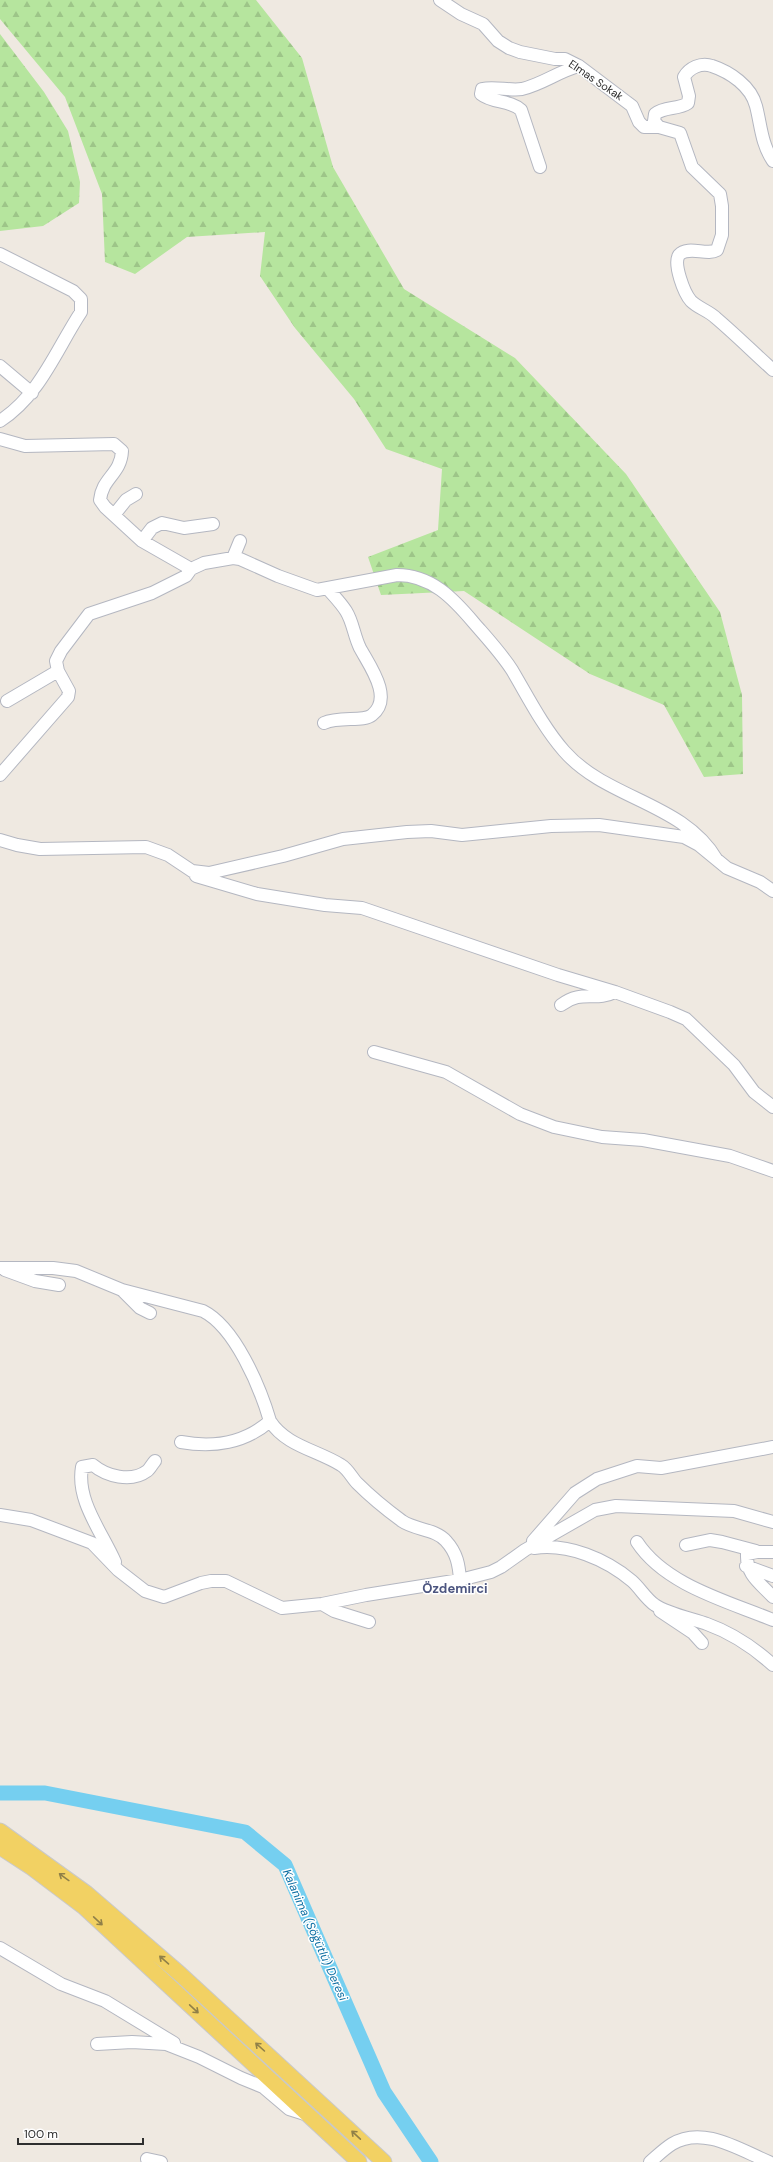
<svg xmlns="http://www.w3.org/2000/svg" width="773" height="2162" font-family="'DM Sans',sans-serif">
<defs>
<pattern id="forest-firs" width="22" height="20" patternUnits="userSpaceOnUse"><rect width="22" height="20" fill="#b6e59e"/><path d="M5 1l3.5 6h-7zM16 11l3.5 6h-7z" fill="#9dc588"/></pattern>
</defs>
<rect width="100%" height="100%" fill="#efe9e1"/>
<path fill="url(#forest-firs)" d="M0,0H256L302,58L333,167L404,289L515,358L626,474L720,612L742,695L743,774L704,777L664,705L590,674L464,591L381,595L368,557L438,530L442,469L386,449L354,399L295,328L260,276L265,232L187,237L135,274L105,262L102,194L65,97L0,19Z
M0,34L44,92L68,131L80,182L79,203L43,226L0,231Z"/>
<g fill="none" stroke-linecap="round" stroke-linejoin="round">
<path stroke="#75cff0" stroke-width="15" d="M0,1793H45L245,1832L285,1865L384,2092L431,2162"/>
<g stroke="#b4b7c1" stroke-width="14">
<path id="minor" d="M440,0L461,14L483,24L498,41L509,48L520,52L555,59H565L579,66L632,106L639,122L644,127H659
M773,161C761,143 761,125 756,106C751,86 730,72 712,66C701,62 689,68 684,77L689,96L688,103C678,110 665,106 655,114L654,121L659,127L680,133L692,167L720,194L722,206V235L717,250C707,256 688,245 679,255C673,264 684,293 691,301C698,308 709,311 716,318C736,335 754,353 773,370
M540,167L521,110C510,100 492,103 481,94L482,89C495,86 509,91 522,89C543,84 559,71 579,66
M0,254L73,291L81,299V312C56,350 40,395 0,421
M0,366L32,393
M0,439L25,446L114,444L122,451C121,474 102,478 100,500L105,507L142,541L191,569
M114,515L126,500L136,494
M142,541L152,528L162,523L184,528L213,524
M233,558L240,541
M7,701L58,671
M324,723C339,716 364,722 372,715C394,698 369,665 360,648C354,636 353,622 346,611C341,603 334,596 328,589
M0,775L68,697L69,691L58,671L56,661L61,651L89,614L152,593L186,576L191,569L204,563L233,558L240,559L278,576L317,590L397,575C431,575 453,598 474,623C487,638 501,653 512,670C528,697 543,727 564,751C607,800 683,802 717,860
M0,840L17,845L40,849L146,847L168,855L192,871L209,873L283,856L343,839L407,832L431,831L462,835L551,826L599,825L684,837L699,845L727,868L760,882L773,891
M196,876L257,894L325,905L362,908L558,975L615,992L670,1012L686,1019L734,1065L754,1092L773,1107
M561,1005C582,989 595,1002 615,992
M374,1052L446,1072L520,1114L554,1127L602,1137L643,1140L730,1156L773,1171
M0,1268H53L76,1271L122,1290L203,1311C235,1327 260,1387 270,1421C286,1446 317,1450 341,1465C348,1469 352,1478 357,1483C371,1497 387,1510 402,1521C415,1530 436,1529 446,1541C457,1553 459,1565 460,1580
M5,1270L35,1281L59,1285
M122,1290L140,1308L150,1313
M181,1442C213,1448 245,1443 270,1421
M0,1515L31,1520L92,1543L118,1570L145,1591L164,1597L201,1583L211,1581H226L282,1608L322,1604L366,1595L460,1580L491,1572L501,1567L525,1550L595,1510L616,1506L734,1511L773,1522
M533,1541L575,1493L597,1479L637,1466L661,1468L773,1447
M637,1542C665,1585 727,1601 773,1620
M686,1545L710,1540L722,1542L756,1551
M534,1548C568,1543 606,1559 632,1581C640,1588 646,1599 655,1605C666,1613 693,1619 707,1624C732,1633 753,1647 773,1665
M773,1552H757L747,1554C746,1575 760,1583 773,1597
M115,1562C102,1532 76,1501 82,1467L93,1465C106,1476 131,1483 147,1471C150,1469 152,1464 155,1461
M746,1566L773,1576
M322,1604L334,1611L369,1622
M660,1611L693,1633L702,1643
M0,1948L61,1984L105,2001L174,2043
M97,2044L132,2042L166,2044L199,2057L241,2078L263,2087L289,2109L308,2115
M148,2162L147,2159L161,2162
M650,2162C657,2156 664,2149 672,2144C703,2125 740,2150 769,2162"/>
</g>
<g stroke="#c9c9c9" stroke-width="17">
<path id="major" d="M0,1831L86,1893L180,1974L384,2162
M0,1847L31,1867L84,1907L359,2162"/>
</g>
<use href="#minor" stroke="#fff" stroke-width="12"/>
<use href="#major" stroke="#f2d163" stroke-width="15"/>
</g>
<defs><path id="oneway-shaft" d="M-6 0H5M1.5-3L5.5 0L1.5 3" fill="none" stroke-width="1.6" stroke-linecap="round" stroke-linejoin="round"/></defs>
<g stroke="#908048">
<use href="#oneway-shaft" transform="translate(64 1877) rotate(-144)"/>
<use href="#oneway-shaft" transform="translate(98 1921) rotate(43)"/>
<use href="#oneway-shaft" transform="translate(164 1960) rotate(-139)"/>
<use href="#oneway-shaft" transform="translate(194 2009) rotate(43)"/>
<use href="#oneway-shaft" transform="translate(260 2047) rotate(-138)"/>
<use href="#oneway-shaft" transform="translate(356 2135) rotate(-137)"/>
</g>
<g text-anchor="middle" stroke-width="3" stroke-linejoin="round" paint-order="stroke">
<g font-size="11" fill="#2e2e2e" stroke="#fff">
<text transform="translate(596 80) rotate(34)" y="4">Elmas Sokak</text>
</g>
<g font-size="12" font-style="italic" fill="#0d6fa3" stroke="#fff">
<text transform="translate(315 1935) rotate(66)" y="4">Kalanima (Söğütlü) Deresi</text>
</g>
<g font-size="13" font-weight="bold" fill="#4d5680" stroke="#fff">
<text x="455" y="1593">Özdemirci</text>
</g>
</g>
<path d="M18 2138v6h125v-6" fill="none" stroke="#2e2e2e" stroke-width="2"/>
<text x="24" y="2138" font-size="12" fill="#2e2e2e" stroke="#ffffff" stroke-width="3" paint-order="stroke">100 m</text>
</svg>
